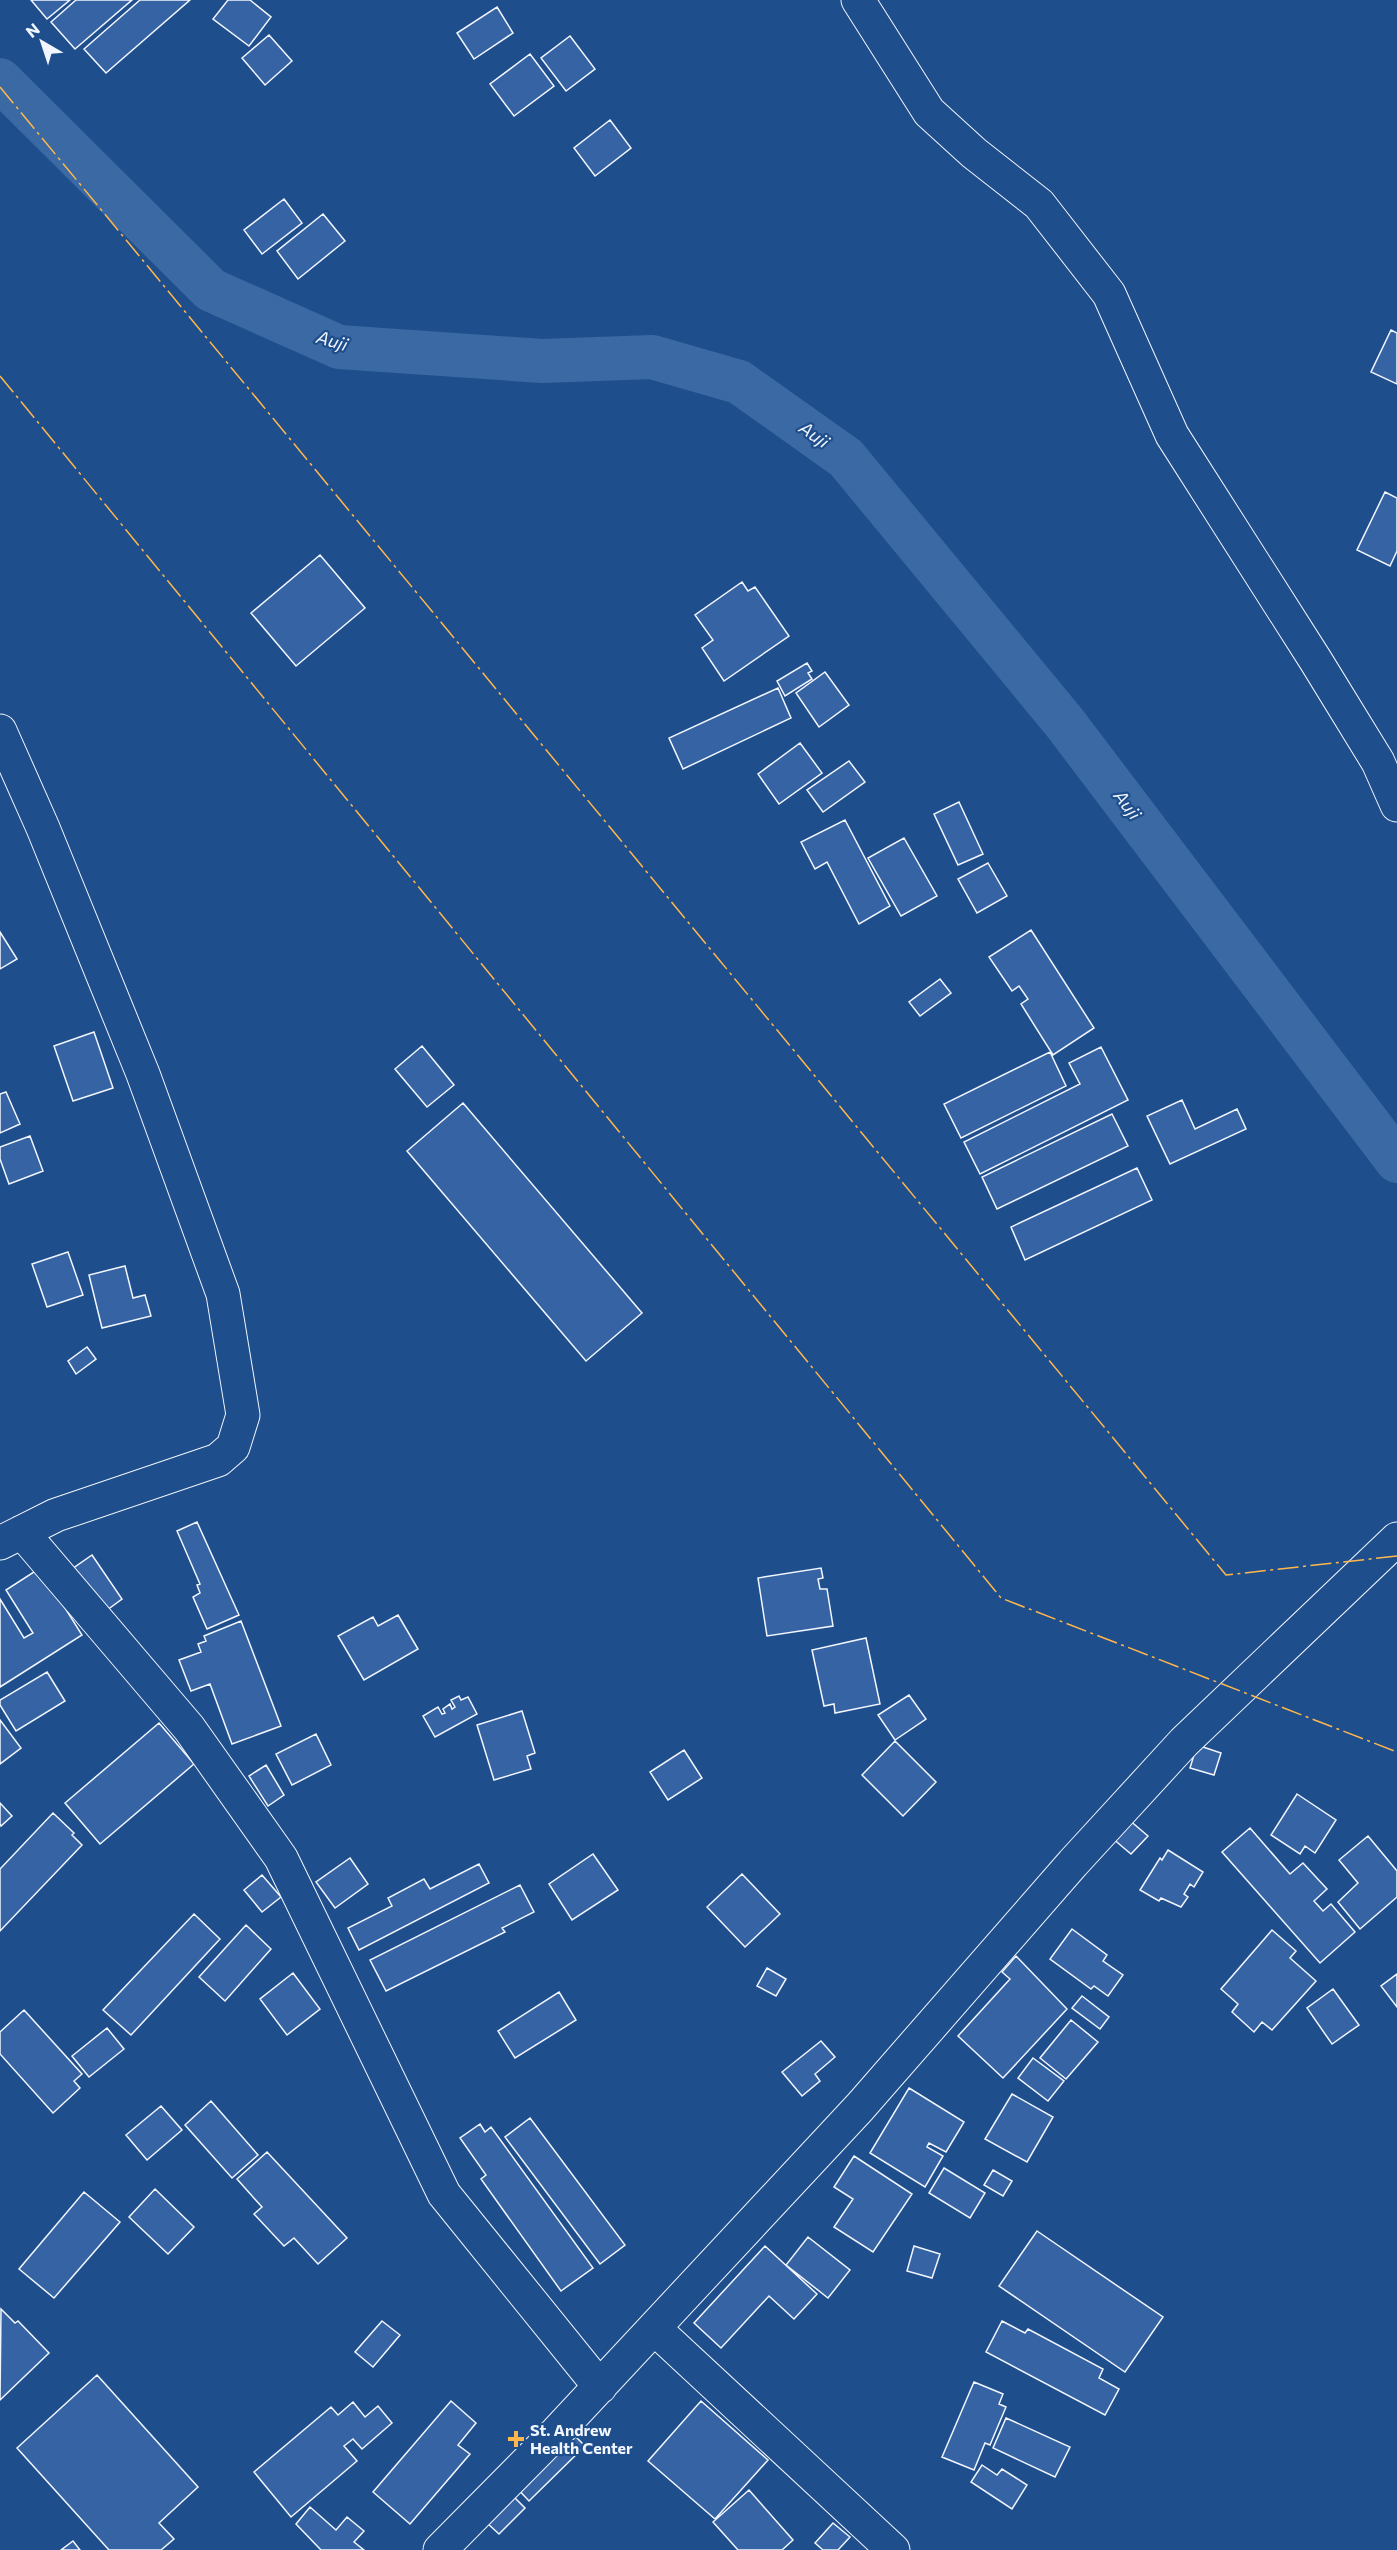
<svg xmlns="http://www.w3.org/2000/svg" width="1397" height="2550" font-family="Commissioner,sans-serif">
<rect width="100%" height="100%" fill="#1f4e8c"/>
<g fill="none" stroke-linecap="round" stroke-linejoin="round">
<path stroke="#3b69a3" stroke-width="44" d="M0,80L211,290L339,347L542,361L652,357L739,382L846,458L1064,722L1397,1161"/>
</g>
<path fill="#3563a3" stroke="#f2f6ff" stroke-width="1.5" d="M31,0H70L47,19Z
M76,0H132L75,49L51,22Z
M140,0H190L106,73L84,49Z
M228,0H250L271,17L249,46L213,19Z
M497,7L513,33L474,59L457,33Z
M269,35L292,61L265,85L242,58Z
M570,36L595,69L566,91L541,58Z
M530,54L554,86L514,116L490,84Z
M610,120L631,148L595,176L574,148Z
M284,199L302,223L262,254L244,230Z
M323,214L345,241L298,279L277,251Z
M1391,330L1397,333V384L1371,372Z
M1385,492L1397,498V551L1390,566L1357,550Z
M320,555L365,608L296,666L251,613Z
M742,582L748,591L755,587L789,636L724,681L702,648L713,640L695,615Z
M807,663L812,671L808,673L812,679L785,696L777,681Z
M825,672L849,705L819,727L796,693Z
M778,688L791,718L683,769L669,738Z
M800,743L822,773L779,804L758,774Z
M849,761L865,782L823,812L807,790Z
M959,802L983,854L958,865L934,814Z
M845,820L890,906L859,924L827,862L815,869L801,842Z
M904,838L937,896L901,916L868,858Z
M988,863L1007,896L977,913L958,879Z
M1031,930L1094,1028L1053,1055L1021,1004L1028,999L1019,986L1012,991L989,957Z
M0,932L17,959L0,969Z
M940,979L951,993L920,1016L909,1002Z
M94,1032L113,1088L73,1101L54,1046Z
M422,1046L454,1085L427,1107L395,1069Z
M1101,1047L1128,1100L980,1174L964,1142L1080,1084L1069,1063Z
M1050,1052L1066,1086L961,1138L944,1104Z
M6,1092L20,1124L0,1133V1094Z
M1182,1100L1195,1129L1237,1109L1246,1129L1170,1164L1147,1116Z
M463,1103L642,1313L586,1361L407,1151Z
M1112,1114L1128,1146L997,1209L982,1177Z
M30,1136L43,1171L9,1184L0,1159V1147Z
M1137,1168L1152,1200L1025,1260L1011,1227Z
M68,1252L83,1295L47,1307L32,1264Z
M125,1266L133,1298L145,1295L151,1316L102,1328L89,1275Z
M87,1347L96,1359L76,1374L68,1361Z
M197,1522L239,1615L207,1629L193,1597L200,1593L197,1585L200,1584L177,1531Z
M92,1555L122,1599L103,1613L72,1569Z
M40,1568L82,1635L0,1687V1599L24,1638L33,1633L6,1590Z
M821,1568L823,1578L818,1579L820,1589H827L833,1626L767,1636L758,1578Z
M398,1615L418,1649L364,1680L338,1636L373,1617L378,1626Z
M241,1621L281,1726L232,1744L210,1684L191,1691L179,1660L201,1652L198,1644L206,1641L204,1636Z
M866,1638L880,1704L835,1713L834,1704L824,1706L812,1650Z
M47,1672L65,1701L16,1731L0,1705V1700Z
M909,1695L926,1719L895,1740L878,1715Z
M459,1696L461,1700L468,1697L477,1714L435,1737L423,1716L438,1707L442,1714L445,1713L443,1709L450,1704L452,1709L455,1707L451,1700Z
M522,1711L535,1753L527,1756L531,1769L494,1780L477,1725Z
M0,1720L21,1748L0,1764Z
M159,1723L194,1764L100,1844L65,1803Z
M316,1734L331,1765L292,1785L276,1754Z
M895,1741L936,1782L903,1816L862,1775Z
M1197,1745L1221,1753L1214,1775L1190,1768Z
M684,1750L702,1778L668,1800L650,1772Z
M266,1765L284,1795L268,1806L249,1776Z
M1297,1794L1336,1820L1315,1853L1305,1846L1300,1854L1271,1835Z
M0,1803L12,1816L1,1826L0,1824Z
M53,1813L74,1833L72,1835L82,1845L0,1931V1869Z
M1128,1819L1148,1836L1131,1854L1112,1838Z
M1250,1828L1290,1874L1303,1863L1327,1889L1314,1901L1323,1911L1331,1904L1355,1932L1320,1963L1222,1852Z
M1368,1836L1397,1871V1897L1360,1929L1338,1902L1358,1883L1339,1860Z
M1168,1850L1203,1872L1194,1887L1190,1884L1184,1894L1188,1897L1181,1907L1161,1898L1159,1901L1140,1890L1160,1858L1162,1860Z
M593,1854L618,1890L572,1920L549,1884Z
M350,1858L368,1884L335,1908L316,1882Z
M479,1864L489,1883L359,1950L348,1928L392,1906L388,1898L424,1879L430,1889Z
M742,1874L780,1914L745,1947L707,1907Z
M262,1875L281,1897L262,1912L244,1890Z
M520,1885L534,1912L502,1928L505,1932L386,1991L370,1960Z
M194,1914L220,1939L131,2035L103,2010Z
M246,1925L271,1949L225,2001L199,1977Z
M1072,1929L1107,1955L1103,1961L1123,1975L1108,1996L1094,1986L1091,1989L1050,1959Z
M1272,1930L1296,1951L1290,1958L1316,1981L1272,2030L1262,2022L1254,2032L1232,2012L1238,2004L1221,1989Z
M1016,1956L1067,2009L1003,2078L958,2036L1010,1979L1002,1972Z
M767,1968L786,1979L776,1996L757,1986Z
M293,1973L320,2009L287,2035L260,1999Z
M1397,1974V2007L1381,1986Z
M1333,1989L1359,2025L1332,2044L1307,2008Z
M559,1992L576,2020L515,2058L498,2031Z
M1082,1996L1109,2017L1100,2029L1072,2008Z
M24,2010L82,2074L74,2081L80,2088L53,2113L0,2054V2032Z
M1071,2020L1098,2042L1066,2079L1040,2058Z
M107,2028L124,2049L89,2077L72,2056Z
M821,2041L835,2057L815,2074L820,2081L802,2096L782,2072Z
M1033,2058L1064,2081L1048,2101L1018,2078Z
M909,2088L964,2122L946,2152L929,2143L927,2147L943,2156L925,2187L870,2153Z
M1012,2094L1053,2117L1027,2162L985,2139Z
M211,2101L258,2155L232,2178L185,2125Z
M161,2106L182,2130L147,2160L126,2135Z
M530,2118L625,2245L600,2264L505,2137Z
M480,2124L485,2132L491,2127L593,2268L561,2291L481,2179L486,2175L460,2138Z
M267,2152L347,2238L318,2264L294,2238L284,2246L254,2214L262,2207L237,2179Z
M854,2156L912,2194L873,2252L834,2227L853,2199L834,2187Z
M944,2168L985,2193L970,2218L929,2193Z
M993,2170L1012,2181L1003,2196L984,2185Z
M155,2189L194,2227L168,2254L129,2217Z
M84,2192L120,2222L54,2298L19,2269Z
M1037,2231L1163,2317L1125,2372L999,2286Z
M808,2237L850,2270L828,2298L786,2265Z
M765,2246L817,2294L794,2319L769,2296L721,2348L694,2323Z
M914,2246L940,2254L932,2278L907,2271Z
M1,2309L15,2323L18,2321L49,2353L0,2400Z
M382,2321L400,2335L373,2367L355,2352Z
M1002,2321L1025,2333L1028,2329L1103,2369L1099,2378L1119,2389L1105,2415L986,2352Z
M97,2375L198,2487L159,2523L174,2539L161,2550H109L17,2448Z
M974,2382L1003,2394L999,2404L1006,2407L990,2445L985,2443L974,2470L942,2457Z
M451,2401L476,2423L458,2445L470,2454L410,2524L373,2492Z
M701,2401L768,2460L715,2519L648,2461Z
M353,2402L365,2417L378,2406L392,2423L362,2449L353,2439L344,2446L357,2461L291,2517L254,2472L331,2407L338,2415Z
M1006,2418L1070,2447L1055,2477L993,2448Z
M569,2430L585,2446L529,2501L514,2485Z
M982,2465L997,2475L1002,2469L1027,2485L1012,2509L971,2482Z
M749,2490L793,2540L782,2550H738L713,2522Z
M513,2496L525,2508L499,2534L486,2522Z
M310,2507L336,2530L347,2517L364,2531L354,2542L364,2550H321L296,2524Z
M833,2523L850,2537L838,2550H823L815,2543Z
M73,2541L80,2550H61Z"/>
<g fill="none" stroke-linecap="round" stroke-linejoin="round">
<g stroke="#f2f6ff" stroke-width="35">
<path id="minor" d="M858,0L929,112L974,153L1039,204L1109,294L1172,435L1316,661L1378,762L1397,805
M0,731L43,828L143,1074L223,1294L243,1415L233,1447L218,1460L56,1515L0,1543
M22,1532L189,1728L281,1858L444,2194L600,2387
M654,2328L893,2550
M440,2550L557,2432L860,2107L1073,1863L1184,1742L1397,1539"/>
</g>
<use href="#minor" stroke="#1f4e8c" stroke-width="33"/>
<path stroke="#ffb74d" stroke-width="1.5" stroke-dasharray="21 4.5 3 4.5" stroke-linecap="butt" d="M0,87L1226,1575L1397,1556
M0,376L1001,1598L1397,1752"/>
</g>
<path fill="#ffb74d" stroke="#1f4e8c" stroke-width="2" d="M513 2430h6v6h6v6h-6v6h-6v-6h-6v-6h6z"/>
<g text-anchor="middle" stroke-width="4.5" stroke-linejoin="round" paint-order="stroke">
<g font-size="16" font-weight="bold" fill="#f2f6ff" stroke="#1f4e8c" text-anchor="start">
<text x="530" y="2436">St. Andrew<tspan x="530" dy="18">Health Center</tspan></text>
</g>
<g font-size="18" font-style="italic" fill="#f2f6ff" stroke="#1f4e8c">
<text transform="translate(332 341) rotate(17)" y="6">Auji</text>
<text transform="translate(814 435) rotate(35)" y="6">Auji</text>
<text transform="translate(1127 805) rotate(53)" y="6">Auji</text>
</g>
</g>
<g transform="translate(42 42) rotate(321)" stroke="#1f4e8c" stroke-width="4.5" paint-order="stroke">
<path d="M0-4.5L10 22L0 15L-10 22Z" fill="#f2f6ff"/>
<text y="-9" font-size="16" font-weight="bold" text-anchor="middle" fill="#f2f6ff">N</text>
</g>
</svg>
